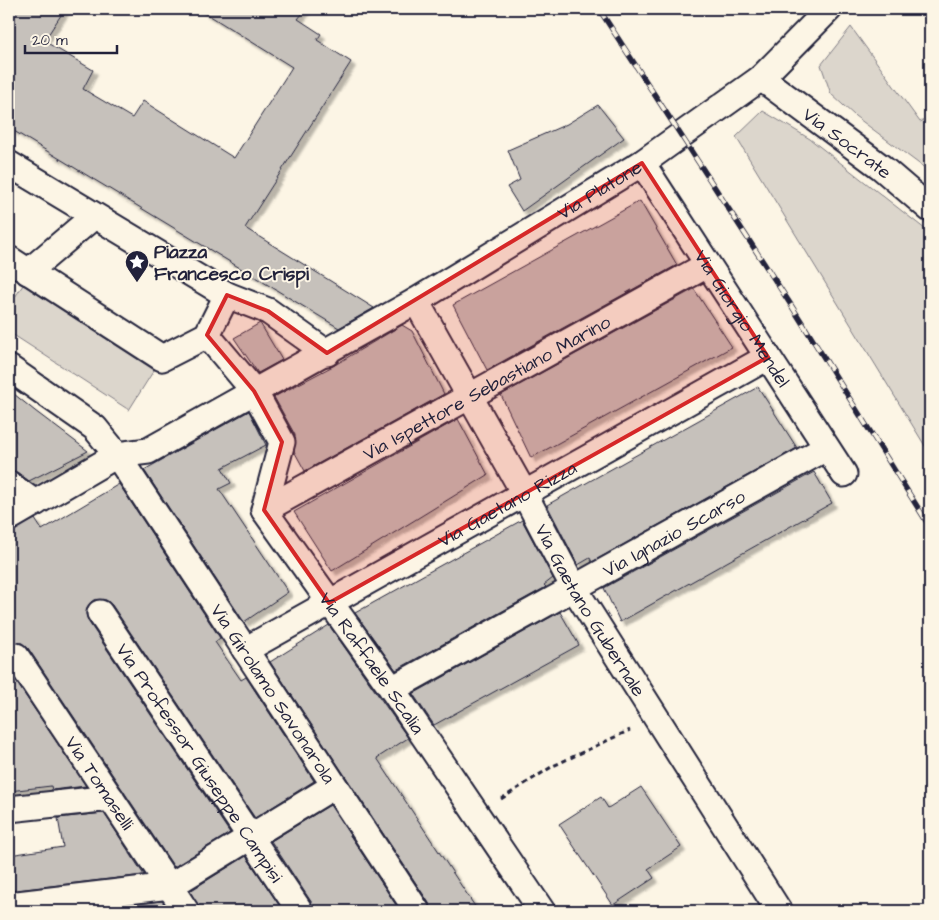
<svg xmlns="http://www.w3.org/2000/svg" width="939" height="920" font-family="'Architects Daughter',sans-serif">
<defs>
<filter id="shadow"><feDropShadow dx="4.5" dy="4.5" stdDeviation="1" flood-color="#0004"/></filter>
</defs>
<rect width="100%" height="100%" fill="#fcf5e5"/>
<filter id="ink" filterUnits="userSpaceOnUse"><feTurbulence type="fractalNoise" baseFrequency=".02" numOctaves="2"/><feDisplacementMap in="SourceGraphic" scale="10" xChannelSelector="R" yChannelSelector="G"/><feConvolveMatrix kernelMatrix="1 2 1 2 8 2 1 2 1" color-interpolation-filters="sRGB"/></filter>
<g filter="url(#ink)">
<path fill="#dcd6cc" stroke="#7f7c84" d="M851,27L920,122L930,117V172L855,116L831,94L821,65Z
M763,111L810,139L930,233V454L736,137Z
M23,285L154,370L129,410L9,332V306Z"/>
<path fill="#c6c1bb" stroke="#22223b" filter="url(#shadow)" d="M9,9H65L44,41L93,70L83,89L132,118L143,101L234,158L292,67L199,9H306L298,19L321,34L317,40L351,62L245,228L374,308L339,328L9,128Z
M598,105L624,138L522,211L507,187L520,180L508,150L567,124Z
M640,201L677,265L487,370L453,305Z
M694,289L732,347L531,458L501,395Z
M260,323L282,360L258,373L234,338Z
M402,325L412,331L444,394L305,471L294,451L295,435L274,397L333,366Z
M758,387L797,448L592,562L590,558L578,565L547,505Z
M9,390L35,411L88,451L29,481L17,472L9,470Z
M249,411L266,445L222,468L231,483L219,489L288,592L244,622L144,470Z
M458,419L488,475L332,571L294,512Z
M814,472L832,503L620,622L604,588Z
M119,484L220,638L215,642L241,680L246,677L314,781L255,818L112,605L106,600L92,601L87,607L86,614L88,621L230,833L174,867L28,648L22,643L9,644V532L35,519L42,530Z
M522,520L553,578L544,585L546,587L396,670L355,613Z
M560,612L579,645L434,725L413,694Z
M329,625L408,738L377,758L478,911H431L429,903L270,662Z
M9,671L86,786L52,790L51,786L9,791Z
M641,787L681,847L648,869L654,878L613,905L559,824L601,797L608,808Z
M330,805L400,911H314L312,903L271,841Z
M104,813L144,875L9,891V855L63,847L58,818Z
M246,856L283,911H200L190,891Z
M162,901L169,911H79Z"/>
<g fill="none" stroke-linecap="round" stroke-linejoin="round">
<g stroke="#22223b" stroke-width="29">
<g id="minor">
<path id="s1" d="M761,78L881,167L930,209"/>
<path id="s2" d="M642,163L844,474"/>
<path d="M9,164L227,295L268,311L327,353"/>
<path d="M9,259L162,358L207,335L227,295"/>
<path d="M28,272L94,216"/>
<path id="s3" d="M416,301L524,493L574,588L779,911"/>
<path id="s4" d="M207,335L254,391L282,442L264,510L392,689L542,911"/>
<path id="s5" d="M9,368L95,428L117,455L417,911"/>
<path d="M9,484L35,503"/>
<path id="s6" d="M264,510L707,265"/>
<path id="s7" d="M9,518L117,455L148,451L416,301L642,163L761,78L829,9"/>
<path id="s8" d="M100,613L300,911"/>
<path id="s9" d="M245,650L768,357"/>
<path id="s10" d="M16,656L186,911"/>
<path id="s11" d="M392,689L826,448"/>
<path d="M9,809L111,798"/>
<path d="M9,905L170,886L334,786"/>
</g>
</g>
<path stroke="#22223b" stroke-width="3" stroke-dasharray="5 4" stroke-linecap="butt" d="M501,799L553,766L630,730"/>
<use href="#minor" stroke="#fcf5e5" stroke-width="25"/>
<g stroke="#22223b" stroke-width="5.5">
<path id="rail" d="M599,9L791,305L930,527"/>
</g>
<use href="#rail" stroke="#fcf5e5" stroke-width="4" stroke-dasharray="11" stroke-linecap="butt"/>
</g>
</g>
<path fill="#d62828" fill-opacity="0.2" stroke="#d62828" stroke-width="4" stroke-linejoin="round" d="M642,163L768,357L329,603L264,510L282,442L254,391L207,335L227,295L268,311L327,353Z"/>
<defs>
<g id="sight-pin" transform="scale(1.25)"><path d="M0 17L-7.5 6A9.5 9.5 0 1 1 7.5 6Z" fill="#22223b" stroke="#fcf5e5"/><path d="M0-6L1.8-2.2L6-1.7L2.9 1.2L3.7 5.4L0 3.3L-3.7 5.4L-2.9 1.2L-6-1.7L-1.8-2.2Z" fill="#fff"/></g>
</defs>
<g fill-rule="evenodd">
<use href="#sight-pin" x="137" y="262"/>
</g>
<g text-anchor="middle" stroke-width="4" stroke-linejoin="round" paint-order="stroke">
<g font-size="19" fill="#22223b" stroke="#fcf5e5">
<text dy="7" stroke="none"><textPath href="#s1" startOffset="108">Via Socrate</textPath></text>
<text dy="7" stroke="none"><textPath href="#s7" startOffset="678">Via Platone</textPath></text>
<text dy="7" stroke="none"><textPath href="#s2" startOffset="185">Via Giorgio Mendel</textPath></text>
<text dy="7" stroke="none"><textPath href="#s6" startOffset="254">Via Ispettore Sebastiano Marino</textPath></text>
<text dy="7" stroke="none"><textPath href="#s9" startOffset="300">Via Gaetano Rizza</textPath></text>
<text dy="7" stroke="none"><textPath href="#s11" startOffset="322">Via Ignazio Scarso</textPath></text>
<text dy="7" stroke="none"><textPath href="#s3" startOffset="355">Via Gaetano Gubernale</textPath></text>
<text dy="7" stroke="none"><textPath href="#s4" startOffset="389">Via Raffaele Scalia</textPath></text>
<text dy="7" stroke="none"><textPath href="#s5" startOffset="425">Via Girolamo Savonarola</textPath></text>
<text dy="7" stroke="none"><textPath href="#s8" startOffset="180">Via Professor Giuseppe Campisi</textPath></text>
<text dy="7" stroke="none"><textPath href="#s10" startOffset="152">Via Tomaselli</textPath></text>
</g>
<g font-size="19" font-weight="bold" fill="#22223b" stroke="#fcf5e5" text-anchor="start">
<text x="154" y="258">Piazza<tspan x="154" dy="22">Francesco Crispi</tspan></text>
</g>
</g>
<rect width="939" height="920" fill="none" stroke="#fcf5e5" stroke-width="30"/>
<rect x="15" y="15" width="909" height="890" fill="none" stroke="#22223b" stroke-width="2" filter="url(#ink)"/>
<path d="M25 45v8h92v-8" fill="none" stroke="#22223b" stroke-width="2.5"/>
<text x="32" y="45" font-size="15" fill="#22223b" stroke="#fcf5e5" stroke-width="4" paint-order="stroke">20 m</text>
</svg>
